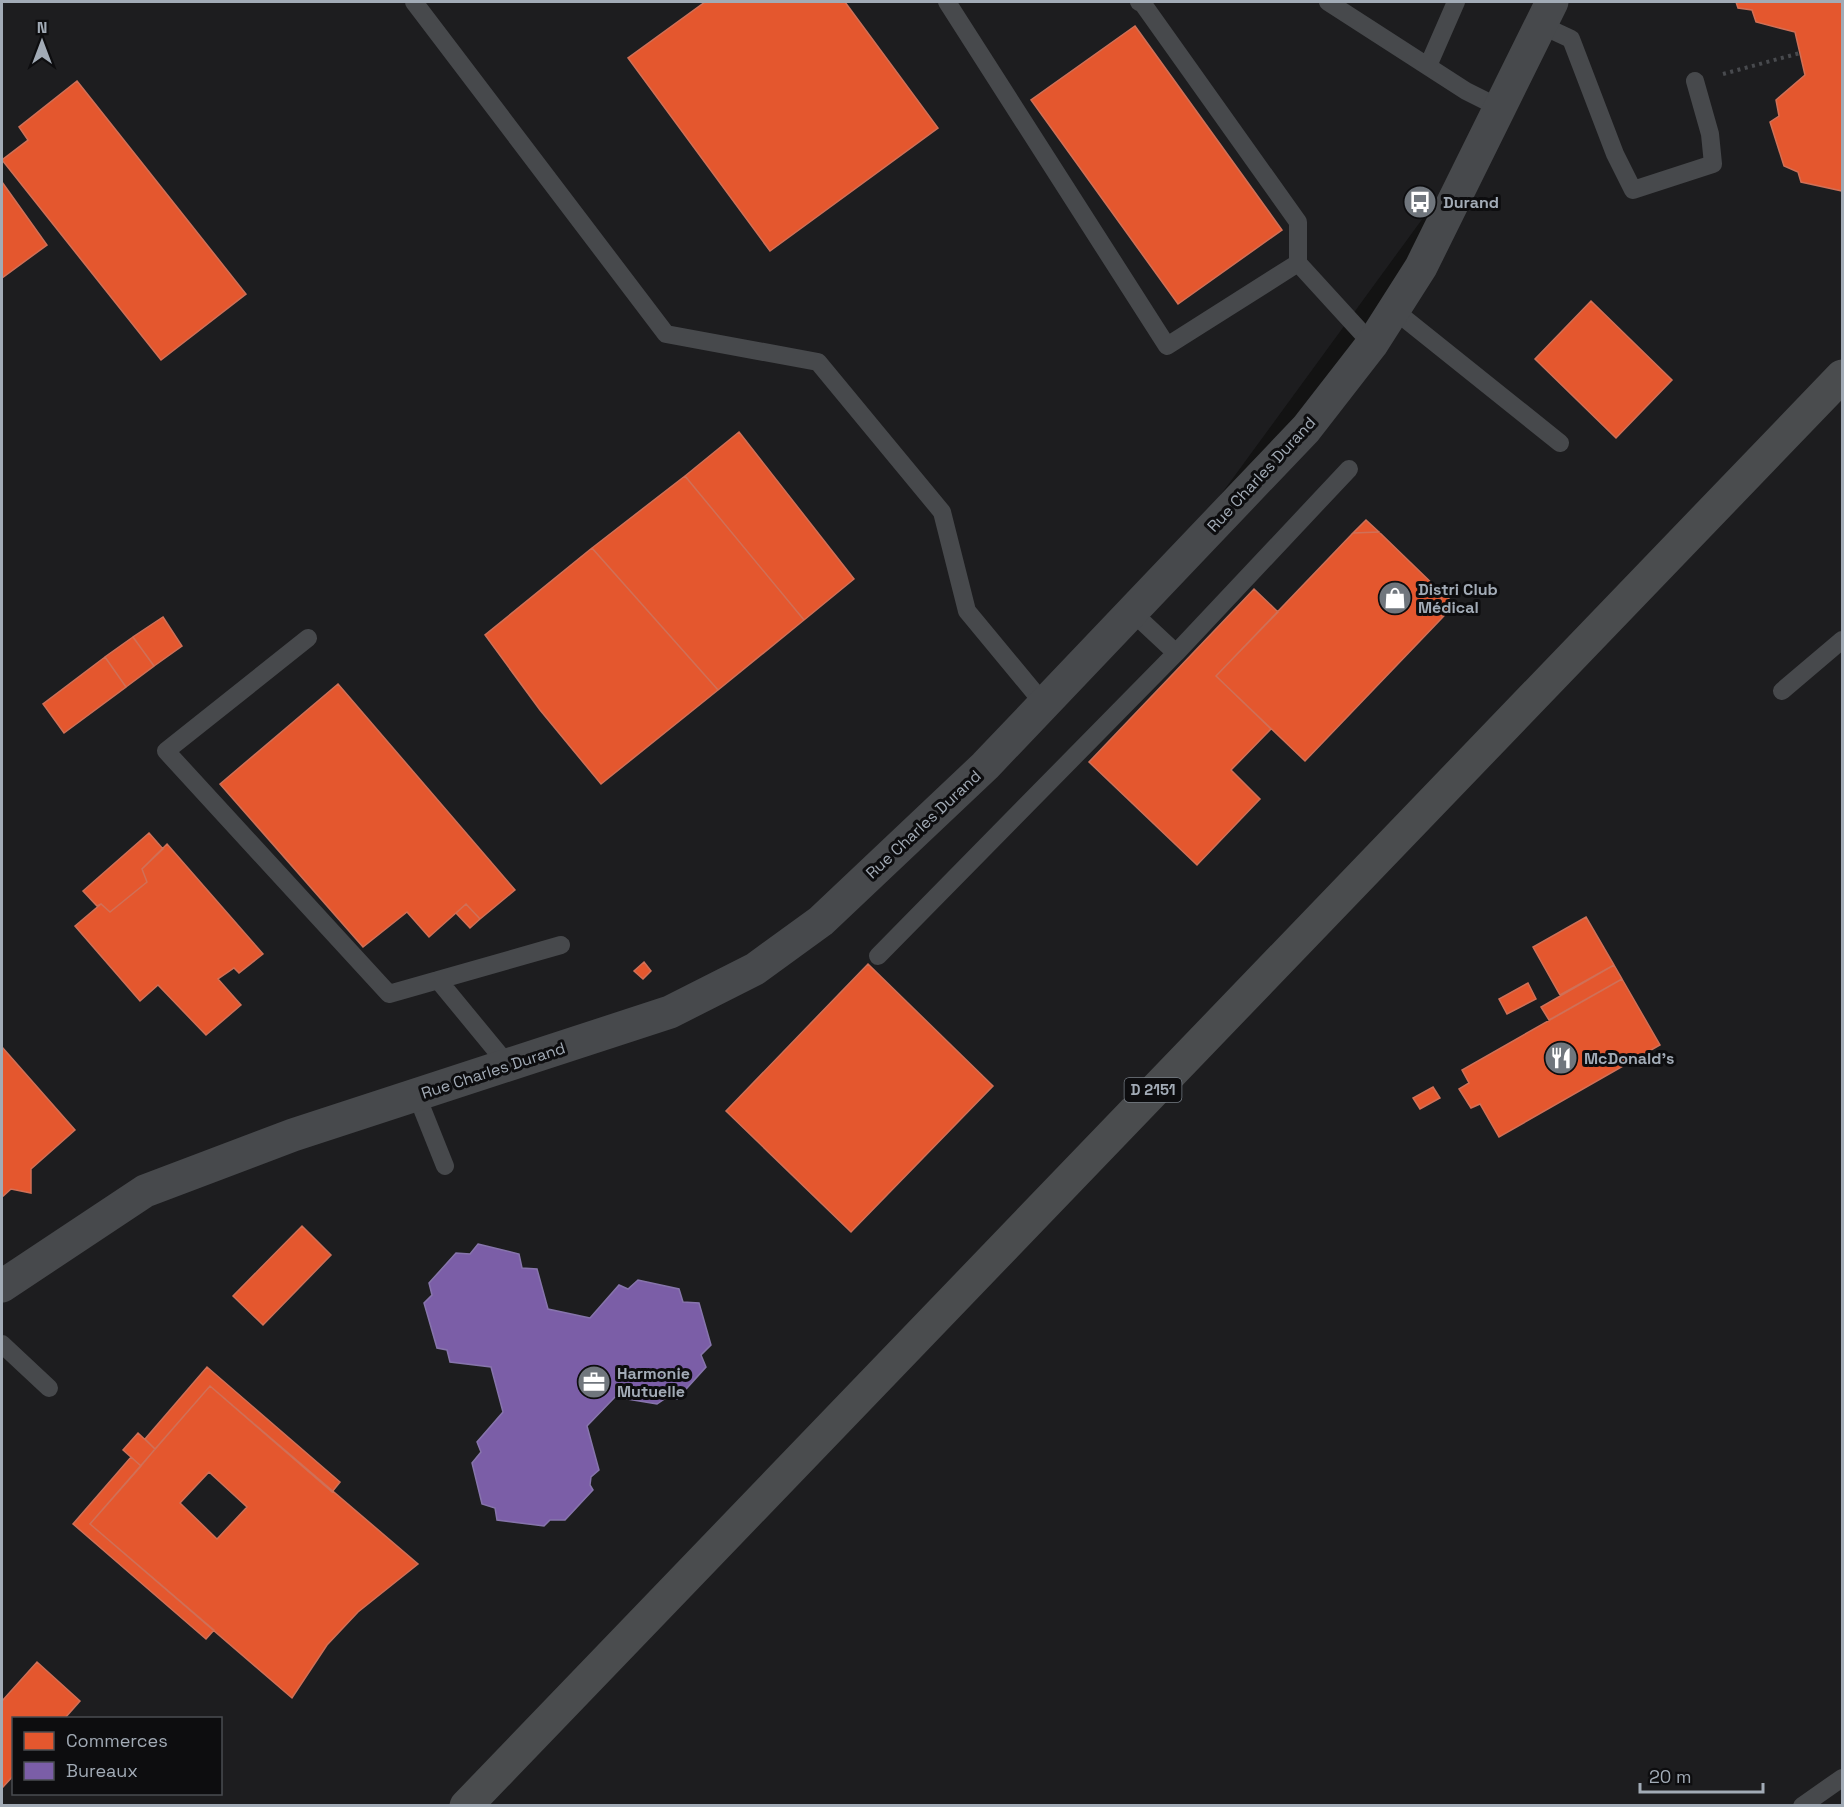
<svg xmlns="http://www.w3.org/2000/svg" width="1844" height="1807" font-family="'Space Grotesk',sans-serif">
<rect width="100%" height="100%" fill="#131313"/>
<path fill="#1d1d1f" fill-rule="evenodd" d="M2,2H1842V1805L2,1806ZM1491,125L1306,429L1157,582ZM14,1718H220V1794H14Z"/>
<path fill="#e4572e" stroke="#d07057" stroke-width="1.5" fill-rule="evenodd" d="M705,2H845L938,128L770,251L628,58Z
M1736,2H1842V191L1801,182L1798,172L1784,166L1770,122L1779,116L1776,100L1805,75L1795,32L1756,22L1752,10L1738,8Z
M1135,26L1282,230L1178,304L1031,100Z
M77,81L246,294L161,360L2,160L28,140L19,127Z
M2,182L47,245L2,278Z
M1591,301L1672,380L1616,438L1535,359Z
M739,432L854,579L804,620L685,476Z
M685,476L804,620L718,690L592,548Z
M1366,520L1379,532L1353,533Z
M1379,532L1441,592L1442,618L1305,761L1216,676L1353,533Z
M592,548L718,690L601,784L540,710L485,635Z
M1254,589L1278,612L1216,676L1271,729L1231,770L1260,799L1197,865L1089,762Z
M1441,592L1455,604L1442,618Z
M163,617L182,646L154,666L133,637Z
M133,637L154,666L126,687L105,657Z
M105,657L126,687L64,733L43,704Z
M338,684L515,890L480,919L466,904L429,937L407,912L363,947L220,784Z
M149,833L163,849L142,869L147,882L110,912L101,904L97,906L83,891Z
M167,844L263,954L239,973L234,968L218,979L241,1005L206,1035L158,985L140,1001L75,926L101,904L110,912L147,882L142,869Z
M466,904L480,919L470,928L456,913Z
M1586,917L1614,965L1560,995L1533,947Z
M644,962L651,971L643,979L634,971Z
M868,964L993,1086L851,1232L726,1111Z
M1614,965L1622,979L1549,1020L1541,1007Z
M1622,979L1660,1045L1499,1137L1480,1104L1471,1108L1459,1089L1469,1083L1462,1070Z
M1528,983L1536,999L1507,1014L1499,999Z
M2,1047L75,1130L31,1169V1193L11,1189L2,1197Z
M1433,1087L1440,1098L1420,1109L1413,1098Z
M302,1226L331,1255L263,1325L233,1296Z
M207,1367L340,1482L332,1492L210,1386L155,1449L145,1439Z
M210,1386L418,1564L358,1612L327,1645L292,1698L90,1524ZM209,1472L247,1507L217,1539L180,1503Z
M138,1433L155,1449L141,1466L123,1450Z
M131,1457L141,1466L90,1524L214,1630L206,1639L73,1524Z
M37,1662L80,1701L65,1718H14V1775L2,1788V1701Z"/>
<path fill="#7b5ea7" stroke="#8775ac" stroke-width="1.5" d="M478,1244L519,1254L522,1268L537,1269L548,1309L590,1318L619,1285L628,1289L638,1280L679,1289L683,1302L699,1303L711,1345L701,1355L706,1367L677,1399L669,1396L657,1404L615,1397L587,1426L599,1470L591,1477L590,1485L593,1490L565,1520H550L544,1526L497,1520L495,1508L482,1504L472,1463L481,1452L477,1442L503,1412L491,1367L450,1362L447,1350L437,1348L424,1303L432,1295L429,1283L456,1253L470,1254Z"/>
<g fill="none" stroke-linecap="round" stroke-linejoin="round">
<path stroke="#484a4e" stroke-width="4" stroke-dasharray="3 4.5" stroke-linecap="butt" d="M1723,74L1800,53"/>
<path stroke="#47494c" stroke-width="18" d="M414,2L666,334L818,362L942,512L967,611L1044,704
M947,2L1167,346L1298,263
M1139,2L1143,4L1298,222V263L1372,344
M1328,2L1466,91L1500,108
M1541,25L1571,39L1615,154L1633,190L1713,164L1710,134L1695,81
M1428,66L1456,2
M1394,310L1560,443
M1131,611L1176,653L1349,469
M308,638L166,751L389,994L561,945
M1782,691L1842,640
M878,956L1176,653
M438,980L508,1065
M417,1096L445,1166
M2,1344L49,1388
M1802,1806L1842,1778"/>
<path stroke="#47494c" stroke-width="33" d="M2,1286L145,1191L293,1135L670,1012L755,969L821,921L985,766L1306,429L1372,344L1421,267L1552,2"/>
<path stroke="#4a4c4e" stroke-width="33" d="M466,1806L1842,376"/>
</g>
<defs>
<g id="bus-disc" transform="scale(1.725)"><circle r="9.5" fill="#70767d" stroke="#0d0d0f"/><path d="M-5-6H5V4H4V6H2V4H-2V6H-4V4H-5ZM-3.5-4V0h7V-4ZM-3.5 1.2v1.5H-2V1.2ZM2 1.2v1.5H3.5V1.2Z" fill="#fff"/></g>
<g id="shop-disc" transform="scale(1.725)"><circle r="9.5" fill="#70767d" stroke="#0d0d0f"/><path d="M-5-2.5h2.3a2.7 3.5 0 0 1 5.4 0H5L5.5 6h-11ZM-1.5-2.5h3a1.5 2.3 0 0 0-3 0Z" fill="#fff"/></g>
<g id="restaurant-disc" transform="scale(1.725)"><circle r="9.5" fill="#70767d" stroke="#0d0d0f"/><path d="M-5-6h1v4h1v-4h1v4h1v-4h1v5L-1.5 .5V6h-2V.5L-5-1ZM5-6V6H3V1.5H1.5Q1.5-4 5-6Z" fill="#fff"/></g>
<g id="office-disc" transform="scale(1.725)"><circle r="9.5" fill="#70767d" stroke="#0d0d0f"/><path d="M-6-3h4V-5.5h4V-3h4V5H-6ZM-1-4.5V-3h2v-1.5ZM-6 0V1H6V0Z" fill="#fff"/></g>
</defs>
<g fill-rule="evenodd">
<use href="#bus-disc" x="1420" y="202"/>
<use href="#shop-disc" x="1395" y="598"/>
<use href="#restaurant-disc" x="1561" y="1058"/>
<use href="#office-disc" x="594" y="1382"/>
</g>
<g text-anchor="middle" stroke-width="6" stroke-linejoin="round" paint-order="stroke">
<rect fill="#0d0d0f" stroke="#757c84" stroke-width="1.5" x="1124.5" y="1078" width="57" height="24" rx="4.5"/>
<g font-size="15" font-weight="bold" fill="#a2abb6">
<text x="1153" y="1095">D 2151</text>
</g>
<g font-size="16" font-weight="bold" fill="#a2abb6" stroke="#0d0d0f" text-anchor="start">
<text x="1443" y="208">Durand</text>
<text x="1418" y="595">Distri Club<tspan x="1418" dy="18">Médical</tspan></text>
<text x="1584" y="1064">McDonald's</text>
<text x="617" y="1379">Harmonie<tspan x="617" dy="18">Mutuelle</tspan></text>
</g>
<g font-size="16" fill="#a2abb6" stroke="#0d0d0f">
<text transform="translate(1261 474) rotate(-47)" y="6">Rue Charles Durand</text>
<text transform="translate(923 824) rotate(-43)" y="6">Rue Charles Durand</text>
<text transform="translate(493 1070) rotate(-18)" y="6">Rue Charles Durand</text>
</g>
</g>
<rect width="1844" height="1807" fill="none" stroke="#a2abb6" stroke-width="6"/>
<rect x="12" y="1717" width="210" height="78" fill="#0d0d0f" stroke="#494c52" stroke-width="1.5"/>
<rect x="24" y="1732" width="30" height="18" fill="#e4572e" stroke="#494c52" stroke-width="1.5"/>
<text x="66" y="1747" font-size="18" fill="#a2abb6">Commerces</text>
<rect x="24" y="1762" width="30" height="18" fill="#7b5ea7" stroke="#494c52" stroke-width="1.5"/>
<text x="66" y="1777" font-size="18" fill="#a2abb6">Bureaux</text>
<g transform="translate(42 42)" stroke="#0d0d0f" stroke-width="4.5" paint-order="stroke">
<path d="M0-4.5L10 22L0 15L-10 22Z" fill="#a2abb6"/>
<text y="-9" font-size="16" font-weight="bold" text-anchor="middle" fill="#a2abb6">N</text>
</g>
<path d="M1640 1783v9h123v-9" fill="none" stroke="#a2abb6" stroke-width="3"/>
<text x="1649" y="1783" font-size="18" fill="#a2abb6" stroke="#0d0d0f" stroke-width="4.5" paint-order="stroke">20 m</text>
</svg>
